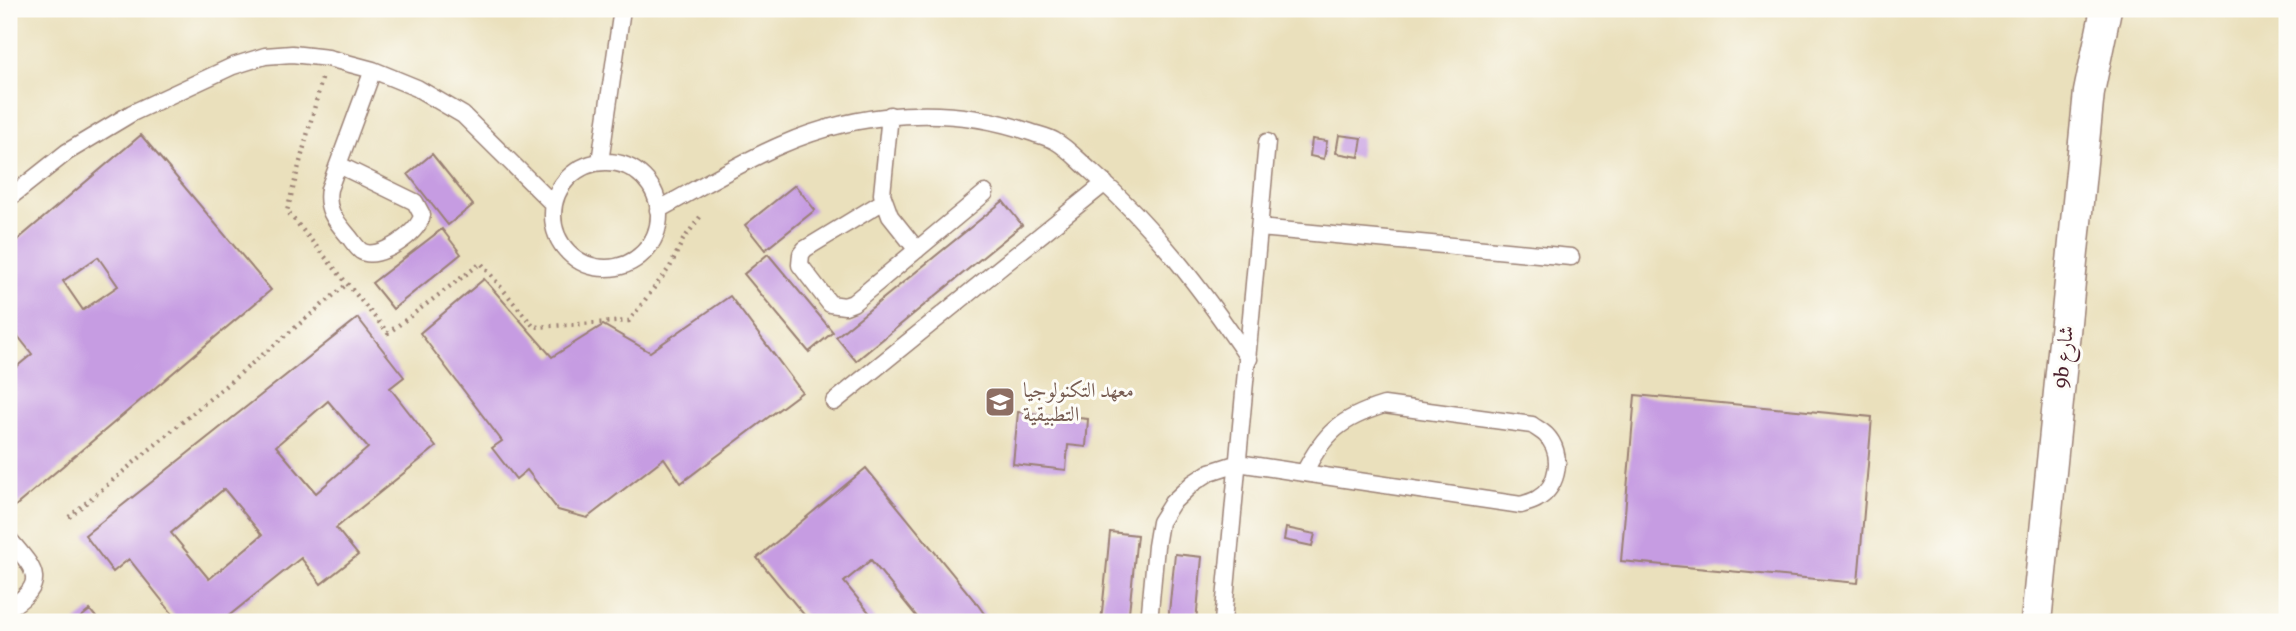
<svg xmlns="http://www.w3.org/2000/svg" width="2296" height="631" font-family="Vollkorn,Amiri,serif">
<rect width="100%" height="100%" fill="#fdfcf7"/>
<filter id="ink" filterUnits="userSpaceOnUse"><feTurbulence type="fractalNoise" baseFrequency=".0143" numOctaves="2"/><feDisplacementMap in="SourceGraphic" scale="14" xChannelSelector="R" yChannelSelector="G"/><feConvolveMatrix kernelMatrix="1 2 1 2 8 2 1 2 1" color-interpolation-filters="sRGB"/></filter>
<filter id="wash" filterUnits="userSpaceOnUse"><feTurbulence type="fractalNoise" baseFrequency=".00686" numOctaves="4" result="noise"/><feDisplacementMap in="SourceGraphic" scale="28" xChannelSelector="R" yChannelSelector="G"/><feGaussianBlur stdDeviation="1.57" result="paint"/><feColorMatrix in="noise" values="0 0 0 0 0 0 0 0 0 0 0 0 0 0 0 0 0 1.4 0 .05"/><feComposite in="paint" operator="in"/></filter>
<g filter="url(#wash)">
<rect width="100%" height="100%" fill="#eae0bc"/>
<g id="blocks">
<path fill="#c69ce2" fill-rule="evenodd" d="M141,135L271,290L13,508L9,503V373L32,354L10,326L9,328V247ZM98,257L118,286L83,310L63,281Z
M1339,135L1362,138L1359,157L1336,153Z
M1312,139L1327,141L1324,159L1310,156Z
M432,154L473,205L448,225L408,174Z
M795,185L815,210L765,250L745,225Z
M1003,201L1022,225L856,361L836,337Z
M442,229L461,254L393,309L372,283Z
M768,254L833,332L809,352L744,274Z
M484,279L552,357L603,325L650,352L730,296L802,392L681,483L664,458L587,518L558,510L527,470L516,479L492,448L502,441L420,333Z
M358,318L404,377L390,388L436,447L336,528L358,555L321,584L301,558L221,622H179L129,559L113,572L85,535ZM328,401L368,448L316,493L276,446ZM224,489L262,535L209,579L171,533Z
M1635,395L1872,417L1858,583L1621,561Z
M1018,412L1088,419L1086,447L1068,445L1066,470L1013,464Z
M866,468L978,605L990,622H921L871,560L844,582L877,622H810L757,558Z
M1286,528L1315,534L1312,546L1284,540Z
M1110,532L1137,535L1128,622H1101Z
M1175,554L1202,557L1196,622H1168Z
M90,610L100,622H75Z"/>
</g>
</g>
<g filter="url(#ink)">
<use href="#blocks" fill-opacity="0" stroke="#9a8074" stroke-width="2"/>
<g fill="none" stroke-linecap="round" stroke-linejoin="round">
<g stroke="#9a8074" stroke-width="19">
<path id="service" d="M890,115L882,194L890,216L917,250
M600,162L622,9
M553 215a53 53 0 1 1 106 0a53 53 0 1 1-106 0Z
M339,165L415,202L422,215C420,232 378,262 361,251C357,248 353,242 350,238C337,222 325,211 329,189L373,70
M9,198L67,152L132,113L233,66L265,56L292,54L328,58L373,70L417,88L463,115L553,204
M884,201L805,249L801,254L800,265L830,304L845,306L853,303L985,193
M658,210C699,188 739,163 781,145C858,111 950,104 1030,132C1038,135 1048,137 1055,141C1068,148 1080,162 1092,172C1154,226 1203,291 1249,359
M1260,228L1571,257
M834,402L1105,183
M1384,405L1532,425C1536,428 1542,431 1546,435C1564,453 1559,487 1537,499C1532,502 1526,503 1521,505L1304,473C1324,433 1341,418 1384,405Z
M9,539C34,569 50,582 9,608
M1149,622L1156,546L1160,522L1172,503L1193,483L1210,472L1238,463L1304,473
M1223,622L1267,142"/>
</g>
<g stroke="#9a8074" stroke-width="33">
<path id="minor" d="M2036,622L2089,92L2106,9"/>
</g>
<path stroke="#9a8074" stroke-width="4.5" stroke-dasharray="2 5" stroke-linecap="butt" d="M322,79L287,211L388,333L481,263L534,327L629,321L670,267L683,240L700,217
M69,517L347,284"/>
<use href="#service" stroke="#fff" stroke-width="16"/>
<use href="#minor" stroke="#fff" stroke-width="30"/>
</g>
</g>
<defs>
<g id="university-square" transform="scale(1.575)"><rect x="-9" y="-9" width="18" height="18" rx="4" fill="#8d6e63" stroke="#fdfcf7"/><path d="M0-5L7-2L0 1L-7-2ZM-4 1L0 2.5L4 1V4Q0 6-4 4Z" fill="#fff"/></g>
</defs>
<g fill-rule="evenodd">
<use href="#university-square" x="1000" y="402"/>
</g>
<g text-anchor="middle" stroke-width="6" stroke-linejoin="round" paint-order="stroke">
<g font-size="21" fill="#4a1f2b" stroke="#fdfcf7">
<text transform="translate(2063 357) rotate(-84)" y="7">9b شارع</text>
</g>
<g font-size="21" fill="#785e54" stroke="#fdfcf7" text-anchor="start">
<text x="1023" y="397">معهد التكنولوجيا<tspan x="1023" dy="24">التطبيقية</tspan></text>
</g>
</g>
<rect width="2296" height="631" fill="none" stroke="#fdfcf7" stroke-width="35"/>
</svg>
